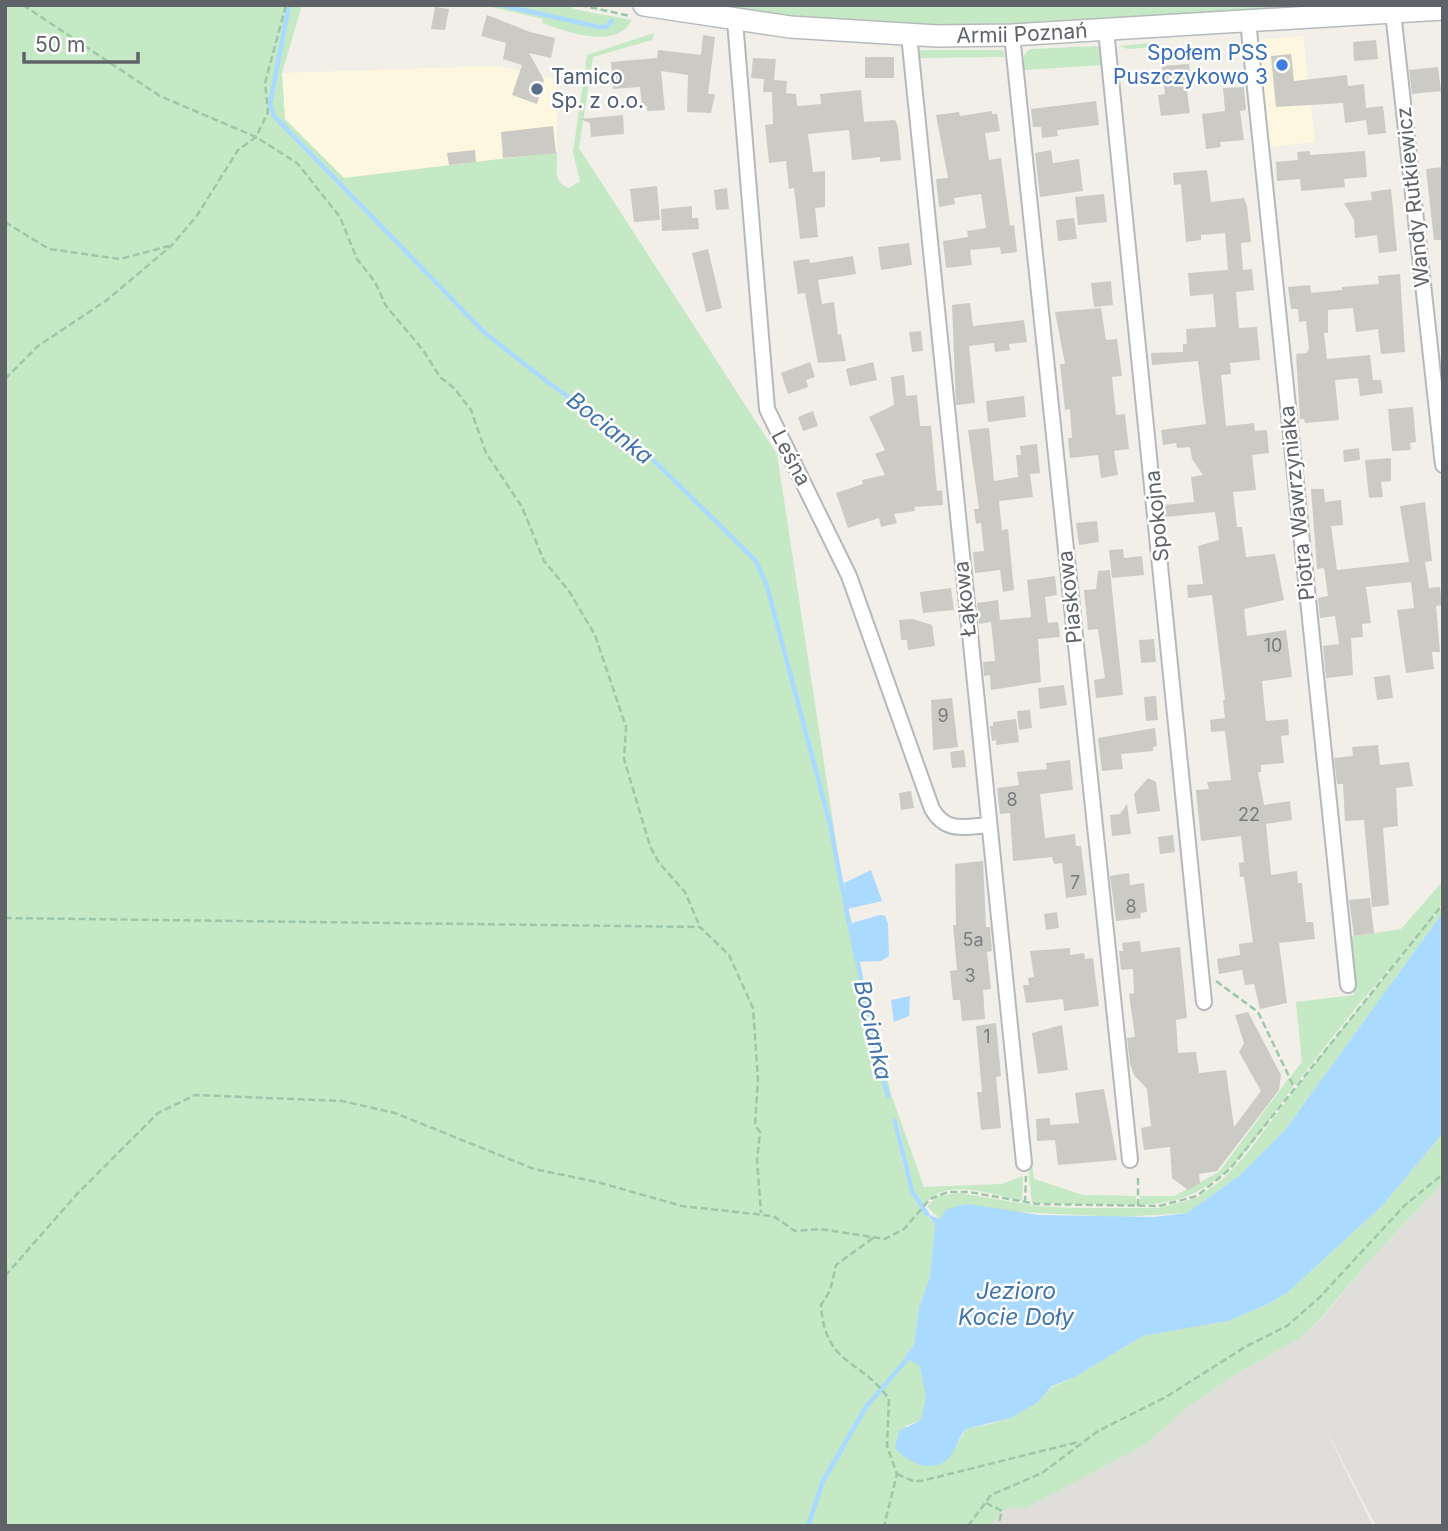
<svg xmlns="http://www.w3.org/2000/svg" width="1448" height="1531" font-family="Inter,sans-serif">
<rect width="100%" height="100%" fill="#f1efe8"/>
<path fill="#fef7e0" d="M1303,36L1315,142L1270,147L1259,40Z
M498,66L557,79V152L344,178L285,119L282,73Z"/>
<path fill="#e0deda" d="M1443,1183V1526H1376L1321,1420L1373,1526H991L1000,1511L1010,1506L1024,1509L1145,1445L1187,1408L1234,1375L1299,1339L1324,1316L1369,1261Z"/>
<path fill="#c5e8c5" d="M5,5H302L282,73L285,119L344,178L557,152C558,168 551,181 569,188L580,181L573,152L587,55L654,33L652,40L593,57L579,148L777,454L843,888L852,923L849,924L892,1097L924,1187L1002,1184L1023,1176L1022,1201C994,1195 945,1176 924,1205L918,1200L910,1178L898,1121L894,1122C902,1161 906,1195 935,1224L930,1277L919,1307L914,1345L904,1357C909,1360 915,1360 919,1365C931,1378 928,1405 921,1420L905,1426L950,1457L966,1429L994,1423L1038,1402L1052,1387L1075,1377L1143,1336L1228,1321L1268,1304L1288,1292L1382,1206L1443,1133V1183L1369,1261L1323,1316L1299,1339L1234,1375L1187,1408L1145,1445L1024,1509C1005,1505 1000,1510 991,1526H5Z
M483,5H569L573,9L632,20C616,51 566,31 542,23L543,19Z
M707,5H1326C1203,14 1079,28 955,26C872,25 789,17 707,5Z
M1158,42V47L1128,49L1119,46Z
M1097,46L1101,50L1102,65L1024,70V55L1030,49Z
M921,50H1002L1005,57L918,58Z
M1443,881V902L1428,925L1358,1005L1295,1085L1290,1077L1302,1062L1296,1002L1354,995L1349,937L1401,929Z
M1443,906V912L1285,1130L1240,1175L1187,1213L1120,1217L1017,1212L940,1219L927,1207L936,1197L958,1193L1038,1206L1072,1208H1159L1197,1198L1223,1179L1245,1156L1328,1046Z
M1289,1078L1293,1087C1248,1147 1222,1203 1139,1205L1140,1196H1174L1219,1172Z
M1031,1157L1034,1179L1083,1195L1136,1196V1205L1032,1203L1029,1177Z"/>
<path fill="#aadaff" d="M871,870L882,901L847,909L844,883Z
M1443,912V1133L1382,1206L1288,1292L1268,1304L1228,1321L1143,1336L1075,1377L1052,1386L1038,1402L1010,1418L966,1429C958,1437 957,1450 949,1458C932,1475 907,1462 895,1448L899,1431L921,1420L926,1397L920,1366L904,1357L914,1345L919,1307L930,1277L935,1224L927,1214L940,1219L947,1209L968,1204L1039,1215L1154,1217L1187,1213L1240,1175L1285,1130Z
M880,915L885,916L888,924L889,956L881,961L855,962L848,927L852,923Z
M910,996L909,1016L894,1022L891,1000Z"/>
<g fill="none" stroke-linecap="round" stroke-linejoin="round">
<path stroke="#aadaff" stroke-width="4.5" d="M289,5L270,104L274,116L485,333L550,384L640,447L756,561L767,586L830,824L849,924
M501,5L599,27H606L612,21
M858,964L873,1042L888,1096
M895,1121L912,1191L927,1214
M808,1526L823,1481L866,1407L907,1359"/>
</g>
<path fill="#cccac5" d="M435,7L449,9L445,30L431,29Z
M487,15L530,32L555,38L551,58L529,53L544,80L537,104L512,95L522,65L503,59L506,43L481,36Z
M703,35L715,37L708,94H715L711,113L687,112L688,75L661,71L665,110L647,111V106H642L640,87L613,89L611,62L657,58L658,50L701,55Z
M1376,40L1378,59L1354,61L1353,42Z
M1291,54L1294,81L1347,75L1348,86L1364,84L1366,108L1383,106L1386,133L1368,135L1366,120L1345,123L1343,103L1276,107L1271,56Z
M865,57H894V78H865Z
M753,58L776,59L774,80L787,81L786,93L796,94L797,106L821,104L820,94L861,90L864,122L895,120L898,127L901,160L880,162V157L852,160L849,130L808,134L813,172L825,171V207L815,208L818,237L800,239L794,188L789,189L786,161L769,163L765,125L773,124L772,92H763L764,79L751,78Z
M1189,64L1190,76L1185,77L1190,113L1161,116L1158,95L1165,94L1162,66Z
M1438,67L1441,91L1412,94L1409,70Z
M1244,87L1246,110L1240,111L1244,140L1220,142L1221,147L1206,149L1202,114L1225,111L1223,88Z
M1096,101L1099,125L1057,130L1058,136L1042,138L1041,127H1033L1031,109Z
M992,111V114H997L1000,131L985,133L989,160L1001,158L1010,226L1014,225L1017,252L1001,254L1000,247L970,250L972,265L946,268L943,241L968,237L967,231L986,228L981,194L954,198L955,204L939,207L936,179L948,178L936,115L959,112L960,116Z
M623,115L624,134L591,137L590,123L580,119Z
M553,126L556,153L503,158L501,132Z
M475,150L476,162L449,165L447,153Z
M1051,150L1053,163L1079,159L1083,191L1040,197L1035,153Z
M1310,151V155L1365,151L1367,177L1344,179L1345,187L1301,191L1300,179L1277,181L1276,162L1298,160L1297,152Z
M1443,167V240H1434L1426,169Z
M1207,170L1211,202L1244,198L1247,206L1251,242L1241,243L1243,270L1252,269L1254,290L1236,292L1239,328L1257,327L1260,360L1230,363L1231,374L1221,375L1226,426L1254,423L1255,431L1267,430L1269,453L1252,455L1256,490L1233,492L1237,527H1242L1246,557L1275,554L1284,600L1244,609L1247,636L1286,630L1292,677L1262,681L1266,721L1288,719L1289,735L1281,736L1284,763L1261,765V772H1258L1264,805L1290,801L1292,820L1266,824L1271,875L1297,871L1298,883H1302L1306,922H1313L1315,939L1279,943L1287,1003L1260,1009L1254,984L1245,985L1242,970L1219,974L1217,959L1240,955L1239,944L1253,942L1244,877H1240L1239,863L1244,862L1241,836L1201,841L1196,790L1209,789L1207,782L1231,780L1225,731L1211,732L1210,720L1225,718L1223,700H1225L1212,595L1188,598L1187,585L1203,584L1198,546L1219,540L1215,512L1165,517L1164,505L1194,502L1191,477L1203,475L1192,459L1190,447L1177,448L1176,443L1163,445L1161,430L1206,424L1198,361L1152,365L1151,353L1183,352V344H1187L1186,329L1216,327L1213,294L1190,296L1188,273L1228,270L1225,233L1201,235V240L1186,242L1181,184L1174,185L1173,173Z
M657,186L660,220L634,222L630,189Z
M727,188L729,209L716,210L714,190Z
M1391,189L1397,251L1379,253L1377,235L1355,238L1354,220L1344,203L1372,200L1371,192Z
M1104,194L1107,222L1078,225L1075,197Z
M692,206V218H698L699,229L662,231L661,209Z
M1074,218L1077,239L1058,241L1056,220Z
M909,243L912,265L881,270L878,247Z
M708,249L722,308L706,312L692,253Z
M853,256L856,274L818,280L822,304L834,302L838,335L841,334L846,361L818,363L805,293L798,294L793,261L809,259L810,263Z
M1400,274L1405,352L1381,354L1378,329L1356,332L1353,308L1328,310V333H1324L1327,359L1370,355L1373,380H1381L1383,393L1360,396L1358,378L1335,380L1339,420L1305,423L1304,419H1300L1296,354L1307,353L1309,348L1306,321L1299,322L1298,309H1291L1288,287L1310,285L1311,293L1342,290V287L1379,284L1378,276Z
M1111,281L1113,305L1094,307L1091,283Z
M970,303L973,326L1024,320L1027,342L1009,344L1010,350L995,352L994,343L969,346L975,403L956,405L952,305Z
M1101,308L1106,340L1117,339L1122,376L1112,377L1116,415L1125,414L1129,449L1114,451L1118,475L1101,478L1098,455L1070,458L1068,438H1072L1070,409L1065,410L1060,364H1065L1055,312Z
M921,331L923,351L912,352L909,332Z
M810,362L815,377L806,380L808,387L788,394L781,373Z
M873,362L877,380L850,386L846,369Z
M904,375L906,396L917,395L920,426H931L937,491L942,490L943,505L914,507L915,511L894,514L897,523L881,527L879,518L848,528L836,493L863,484L862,480L885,475L875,454L885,450L869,417L894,405L891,377Z
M1024,396L1026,417L988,422L986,401Z
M1413,407L1416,442L1410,443L1411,450L1392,451L1388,409Z
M813,411L818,426L803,431L798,417Z
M989,428L994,481L1018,477L1016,455H1021L1020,446L1037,444L1040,473L1030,474L1033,497L999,501L1002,530L1008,529L1014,590L1003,592L1000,570L975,573L973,552L984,551L981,523L976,524L974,509H979L968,430Z
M1359,448L1360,460L1344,462L1343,450Z
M1391,458V481L1381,482L1383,497L1369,498L1365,460Z
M1311,489H1324L1325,502L1341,500L1343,525L1331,526L1337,570L1409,562L1400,506L1425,502L1432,561L1425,562L1429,588L1440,587L1442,605L1436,606L1440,652H1432L1434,669L1406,673L1397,610L1414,608L1411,582L1366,587L1371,623L1362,624L1363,637L1351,638L1353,675L1326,678L1323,646L1339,644L1335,616L1320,618L1318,598L1328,596L1324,568L1317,569Z
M1097,521L1099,542L1079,545L1076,523Z
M1123,549L1124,558L1142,556L1144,575L1112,578L1109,550Z
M1110,570L1123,695L1096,698L1094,680L1105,678L1098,629L1088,630L1084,590L1096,589L1098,571Z
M1055,576L1057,595L1045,597L1048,623L1058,622L1060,637L1038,639L1041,682L991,690L990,675L984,676L983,662L995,661L991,622L979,624L977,603L998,600L1000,620L1031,617L1027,580Z
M951,588L954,610L923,613L920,592Z
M913,619L932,625L935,646L908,650L907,640H901L899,620Z
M1154,639L1156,662L1141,663L1139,640Z
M1390,675L1393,698L1377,700L1374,677Z
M1064,685L1067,705L1040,709L1038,688Z
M1156,696L1158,720L1146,721L1144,697Z
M952,698L958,747L933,750L931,700Z
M1030,710L1032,728L1019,730L1017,711Z
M1016,719L1019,742L996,745V740L992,741L990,726H993V722Z
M1155,728L1157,746L1153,747V751L1121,754L1123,769L1102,771L1098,738Z
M1378,745L1380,765L1409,762L1413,786L1396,788L1398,826L1383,828L1389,905L1372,907L1364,820L1345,821L1343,784H1337L1334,758L1353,756L1352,747Z
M964,750L966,767L952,768L950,752Z
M1070,760L1073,790L1040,794L1045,838L1075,834L1076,846H1081L1087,895L1066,898L1062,863L1054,864L1052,857L1013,861L1010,813L1000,814L997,788L1019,785L1017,772L1047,769L1046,763Z
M1148,778L1156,782L1160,811L1137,814L1134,794Z
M911,791L914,808L901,810L899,793Z
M1127,804L1131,834L1112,836L1110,815L1120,814Z
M1173,835L1175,852L1160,854L1158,837Z
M983,861L986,927H990L992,951L987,952L991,989L983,990L985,1019L962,1021L960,1000H953L950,971L957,970L953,925H956L955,864Z
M1129,873L1130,885L1144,883L1147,912L1140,913L1141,918L1116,921L1110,876Z
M1370,898L1374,933L1354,936L1349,900Z
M1057,912L1059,928L1046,930L1044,914Z
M1140,941L1141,952L1180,947L1187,1018L1176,1020L1178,1053L1196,1052L1199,1073L1226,1070L1234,1127L1261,1091L1239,1052L1244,1043L1235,1015L1248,1012L1281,1075L1279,1090L1217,1171L1199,1174L1200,1183L1188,1190L1172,1178L1170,1147L1144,1150L1141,1128L1151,1126L1147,1089L1134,1075L1130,1064L1127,1038L1135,1037L1129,994L1134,993L1133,969L1121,970L1119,951H1123L1122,943Z
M1070,948V955L1084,953L1085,959L1093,958L1099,1006L1064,1011L1063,999L1026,1003L1023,985H1029L1028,978L1034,977L1030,951Z
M996,1023L1001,1076L996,1077L1001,1128L981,1130L977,1092H982L976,1026Z
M1062,1025L1068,1070L1038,1074L1032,1033Z
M1104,1089L1117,1160L1058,1165L1055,1140L1037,1141L1036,1119L1050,1118V1125L1079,1123L1075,1093Z"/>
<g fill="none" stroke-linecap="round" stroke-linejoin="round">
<g stroke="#b5b8bc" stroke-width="18">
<path id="minor" d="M1393,12L1443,465
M735,21L767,409L849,576L932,809C946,833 964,827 988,825
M1248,21L1348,985
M1106,30L1204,1002
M909,35L1024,1163
M1012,35L1130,1160"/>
</g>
<g stroke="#b6babf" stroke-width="24">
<g id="secondary">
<path id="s1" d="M644,5L790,27L937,36L1012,35L1443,9"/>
</g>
</g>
<path stroke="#9cc7a9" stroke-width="2.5" stroke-dasharray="7 3.5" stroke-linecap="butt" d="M23,5L160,96L256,137L297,163L340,217L357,259L375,282L386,306L423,350L440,377L454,388L471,410L486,453L522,507L544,561L569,591L595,635L626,727L624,759L650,846L659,863L685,892L700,927
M580,5L630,16
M5,222L49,249L120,259L169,246
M5,379L38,346L107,300L139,273L172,245L196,217L238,150L256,137L268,112L265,83L286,5
M5,918L700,927L729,955L753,1008L758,1079L755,1125L760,1132L757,1160L761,1213
M1216,981L1258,1012L1294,1087
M1025,1203L1026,1176
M1138,1206V1177
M873,1238L836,1265L830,1291L821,1305C825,1366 860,1358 889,1399L887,1446L897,1474L884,1526
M5,1276L77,1194L158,1113L195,1095L342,1101L395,1113L534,1169L597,1182L682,1206L773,1216L795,1231L820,1229L885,1239L904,1229L930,1199L948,1192H969L1037,1204L1159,1206L1197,1196L1230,1169L1443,904
M897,1474L913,1481H921L1078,1442
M986,1503L1002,1511L998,1526
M968,1526L991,1495L1042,1473L1098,1431L1166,1397L1245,1347L1287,1326L1319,1298L1405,1205L1443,1174"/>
<use href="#minor" stroke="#fff" stroke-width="14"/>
<use href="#secondary" stroke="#fff" stroke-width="21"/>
</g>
<circle fill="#3f7fe0" stroke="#fff" stroke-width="2.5" cx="1282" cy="65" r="7"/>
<circle fill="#5c6f8a" stroke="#fff" stroke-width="2.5" cx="537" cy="89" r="7"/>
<g text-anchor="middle" stroke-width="5" stroke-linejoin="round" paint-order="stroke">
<g font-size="18" fill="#7a7d7f">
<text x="1273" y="652">10</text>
<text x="943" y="722">9</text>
<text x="1012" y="806">8</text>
<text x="1249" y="821">22</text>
<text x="1075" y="889">7</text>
<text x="1131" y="913">8</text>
<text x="973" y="946">5a</text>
<text x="970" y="982">3</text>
<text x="987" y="1043">1</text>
</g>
<g font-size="21" fill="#5f6368" stroke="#fff">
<text dy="7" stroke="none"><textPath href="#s1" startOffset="380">Armii Poznań</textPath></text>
<text transform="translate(1413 197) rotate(-96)" y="7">Wandy Rutkiewicz</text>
<text transform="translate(791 458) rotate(62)" y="7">Leśna</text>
<text transform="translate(1297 503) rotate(-96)" y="7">Piotra Wawrzyniaka</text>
<text transform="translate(1157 516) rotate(-96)" y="7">Spokojna</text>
<text transform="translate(1070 597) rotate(-96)" y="7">Piaskowa</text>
<text transform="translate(965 599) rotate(-96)" y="7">Łąkowa</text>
</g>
<g font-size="21" fill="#366cbe" stroke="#fff" text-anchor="end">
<text x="1268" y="60">Społem PSS<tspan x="1268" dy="24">Puszczykowo 3</tspan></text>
</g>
<g font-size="21" fill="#4e5e75" stroke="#fff" text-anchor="start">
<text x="551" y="84">Tamico<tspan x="551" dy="24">Sp. z o.o.</tspan></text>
</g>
<g font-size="23" font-style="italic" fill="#4174aa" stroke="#fff">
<text transform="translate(610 428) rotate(38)" y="8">Bocianka</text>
<text transform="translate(873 1030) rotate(77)" y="8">Bocianka</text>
<text x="1016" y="1299">Jezioro<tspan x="1016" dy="26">Kocie Doły</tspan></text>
</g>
</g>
<rect width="1448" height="1531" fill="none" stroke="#5f6368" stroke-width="14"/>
<path d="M24 52v10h114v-10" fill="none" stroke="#5f6368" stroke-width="3.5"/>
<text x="35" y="52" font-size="21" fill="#5f6368" stroke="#ffffff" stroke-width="5" paint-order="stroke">50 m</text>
</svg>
